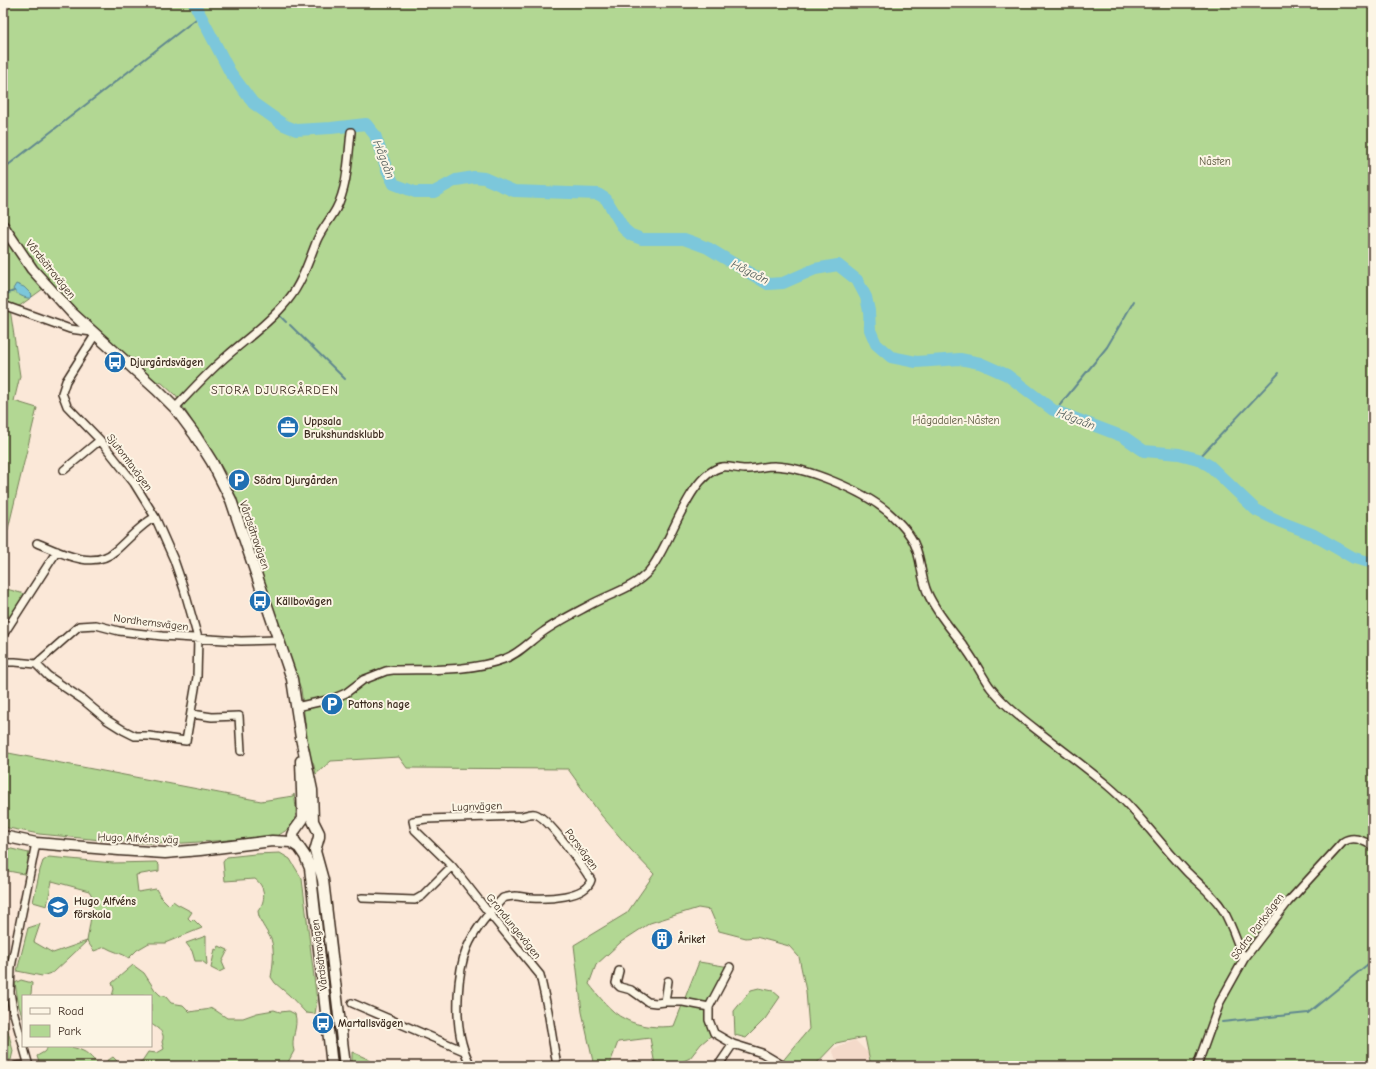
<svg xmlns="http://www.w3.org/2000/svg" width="1376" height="1069" font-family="'Comic Neue',sans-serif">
<rect width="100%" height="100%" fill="#fbe8d8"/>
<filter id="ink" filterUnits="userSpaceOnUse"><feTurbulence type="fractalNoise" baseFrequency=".025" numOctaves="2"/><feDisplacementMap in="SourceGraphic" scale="8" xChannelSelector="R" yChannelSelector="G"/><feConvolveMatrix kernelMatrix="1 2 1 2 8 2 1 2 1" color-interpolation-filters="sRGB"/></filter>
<g filter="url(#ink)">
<path fill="#f4daca" d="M855,1040L868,1053V1066H838L832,1049Z"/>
<path fill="#b2d793" stroke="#768058" d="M3,3H1373V1066H871L865,1037L836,1043L814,1066H771L773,1059L781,1063L809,1029L806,991L799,957L789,946L756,937L746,938L719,931L710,910L698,908L650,923L621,942L596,965L589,984C598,995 611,1013 625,1019C639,1027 659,1028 674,1026L699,962L730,967L709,1007L714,1033L701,1044L690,1058L673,1066L655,1065L650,1038L618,1042L609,1066H594L582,1012L574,945L627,913L654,874L631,850L601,815L568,769L407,768L399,757L331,761L316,774L313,762H310L301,689L285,647L228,477L176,396L162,383L155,381L87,323L51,283L14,310L10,309L20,376L14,401L37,408L3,550Z
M3,588L28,595L13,619L3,613Z
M3,752L261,801L293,796L294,794C298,818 298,825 275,837L169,844L122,842L39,834L3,827Z
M3,847L33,854L29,875L3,870Z
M280,853L290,859L302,879L315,985L317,1001L315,1014L306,1013L289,995L275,983L271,977C273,966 275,950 271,939C266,929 259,922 258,911C266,901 266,887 255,879L225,881L223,862L227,857L255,854Z
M49,857L113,863L156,862L159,865V871L136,875L138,892L156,889L160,896L169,905L173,901L177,904L192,912L188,918L191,921L193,919L202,928L165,943H149L137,950L129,958C122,953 113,952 105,947L94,951L87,941L54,972L42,976L17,971L28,928L40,924L34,942L53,953L87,941L94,899L89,891L52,881L47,906L33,902L40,870L43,861Z
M206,936V952L207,965L202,961H195L192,951L186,943Z
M219,946L228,950L222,962L225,969L219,972L211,968L215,949L217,950Z
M3,954L14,955L13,1010L3,1002Z
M133,965L144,973L155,990L160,995L166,997L171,1003L183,1005L190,1012C198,1010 205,1011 212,1008L227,1018H243L257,1013L274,1010L280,1012L289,1011L295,1014C299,1027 290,1038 294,1051L286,1066H130L142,1061L148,1052L157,1053L164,1049L162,1042C166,1033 159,1029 151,1024V996H112L114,989L112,983Z
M21,980L32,983L31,994L29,996H23V1018L19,1007L15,983Z
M759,988L773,991L780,997L765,1019L746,1038L735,1035L734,1011L751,990Z
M3,1011L13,1051L11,1060L3,1061Z
M45,1046C58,1046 71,1045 83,1051C90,1054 93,1061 101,1065L113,1057L122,1066H40L37,1056L44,1052L48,1047Z
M352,1052L368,1059L377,1066H352Z"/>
<path fill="#7bc7db" stroke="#61888f" d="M16,284L24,287L32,295L31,298C25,299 16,294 13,289Z"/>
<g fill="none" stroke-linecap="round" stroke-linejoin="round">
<path stroke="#61888f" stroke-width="2" d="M3,169L200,16
M3,295L14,291
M279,315L286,322
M290,325L345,379
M1055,411L1107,347L1134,301
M1198,459L1279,373
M1222,1022L1308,1013L1373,960"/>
<path stroke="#7bc7db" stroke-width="12" d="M194,3L230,72L253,103L284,125L296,130L331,128L366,124L375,135L387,170L394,184L415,192H434L456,180L474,177L484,178L514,191L598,194L606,199L624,229L631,235L642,239H684L695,243L708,248L768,284L783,283L815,269L838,265L857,280L866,297L869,311L870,330L876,344L891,357L916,362L960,359L980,363L1007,375L1053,410L1124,437L1144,451L1179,454L1198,459L1210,466L1256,510L1281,522L1312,534L1354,558L1373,563"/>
<g stroke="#3b2a1e" stroke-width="10">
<path id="street" d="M3,305L70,329L92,332
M175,408C192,390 209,371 228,355C249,337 271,321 288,300C302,283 309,260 317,240C322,229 330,220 336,209C348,186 348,158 351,132
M64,470L100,440
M37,543C59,552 93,571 115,551C128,540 139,526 155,517
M3,635L57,551
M3,662H15L36,664L48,676L82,699L107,720L123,730L135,736H149L186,741L197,677L198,638L184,589L174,560L155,517L134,483L100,440L67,406L62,393L66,381L95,335
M36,664L79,626L96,625L119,631L162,636L241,641L278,640
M296,707L332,699L346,693L363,680L386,671L393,670C430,669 469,672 504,659C519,654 530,641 543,632C557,622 573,614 588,606C609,594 633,589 649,571C671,546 688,474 722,467C729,466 738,469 745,469C755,469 765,466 774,466C807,467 863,491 888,512C897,520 909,532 914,543C922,559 920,577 928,594C938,616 955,633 968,652C976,663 982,676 990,687C1003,704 1021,718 1038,731C1061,749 1085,767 1107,785C1137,810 1160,844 1187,872C1199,884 1214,895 1223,910C1232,925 1237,943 1244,959
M192,714L212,717L239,716L241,751
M362,898L415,900L422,896L452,866
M730,967L709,1007V1020L714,1033L733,1044L762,1053L784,1066
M619,971L616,983L620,987L631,990L648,1002L656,1003L665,1002
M668,981L665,1002H683L709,1007
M352,1003L464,1051
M16,1066L28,1065
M29,1066L13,1010L10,992L11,967L36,843
M471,1066C467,1058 464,1051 462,1043C455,1018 457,972 467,948C475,929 489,913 503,898C507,897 511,896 515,896C520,896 526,898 531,898C546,899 586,898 591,880C583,867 548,817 535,814C531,813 526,815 522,816L426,819L413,821L415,830L452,866L489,913L540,975L548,1011L557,1066
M634,1066L635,1065
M718,1066L733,1044
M1197,1066L1220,1002L1244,959L1288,902L1343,842C1354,835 1363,841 1373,846"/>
</g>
<g stroke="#3b2a1e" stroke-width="13">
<path id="secondary" d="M3,226L32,269L72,313L157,390L175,408L195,435L212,462L231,500L292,679L301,738L312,790L313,821L319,833V837L315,851L323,880L345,1066
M301,761L303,819L295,830L293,835L294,840L305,856L310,868L332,1066
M3,836L36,843L119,850L165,853L200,850L272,841L291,842L297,846"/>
</g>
<use href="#street" stroke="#fcf5e5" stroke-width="7"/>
<use href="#secondary" stroke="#fcf5e5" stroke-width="10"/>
</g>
</g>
<defs>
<g id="bus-disc" transform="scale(1.15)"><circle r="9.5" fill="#1f6fb2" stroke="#fcf5e5"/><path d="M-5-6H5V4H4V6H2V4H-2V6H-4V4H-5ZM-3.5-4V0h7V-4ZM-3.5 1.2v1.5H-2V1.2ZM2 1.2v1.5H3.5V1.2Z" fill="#fff"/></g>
<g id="office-disc" transform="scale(1.15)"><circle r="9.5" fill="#1f6fb2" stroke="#fcf5e5"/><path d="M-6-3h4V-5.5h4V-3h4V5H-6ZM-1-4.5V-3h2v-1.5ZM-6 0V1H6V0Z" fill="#fff"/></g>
<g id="parking-disc" transform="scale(1.15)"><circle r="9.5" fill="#1f6fb2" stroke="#fcf5e5"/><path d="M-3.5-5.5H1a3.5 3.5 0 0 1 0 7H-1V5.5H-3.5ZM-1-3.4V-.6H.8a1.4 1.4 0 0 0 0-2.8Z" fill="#fff"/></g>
<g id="school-disc" transform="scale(1.15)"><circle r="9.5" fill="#1f6fb2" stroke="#fcf5e5"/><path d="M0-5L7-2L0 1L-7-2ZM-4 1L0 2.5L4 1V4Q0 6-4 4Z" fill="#fff"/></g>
<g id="building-disc" transform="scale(1.15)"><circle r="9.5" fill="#1f6fb2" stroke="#fcf5e5"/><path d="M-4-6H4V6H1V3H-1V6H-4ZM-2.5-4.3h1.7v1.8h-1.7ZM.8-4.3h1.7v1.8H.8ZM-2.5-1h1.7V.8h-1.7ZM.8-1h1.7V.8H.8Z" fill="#fff"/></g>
</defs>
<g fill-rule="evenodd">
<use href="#bus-disc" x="115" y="362"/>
<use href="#office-disc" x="288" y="427"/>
<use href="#parking-disc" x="239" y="480"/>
<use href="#bus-disc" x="260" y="601"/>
<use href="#parking-disc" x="332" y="704"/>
<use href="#school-disc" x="58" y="907"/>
<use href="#building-disc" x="662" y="939"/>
<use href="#bus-disc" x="323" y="1023"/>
</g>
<g text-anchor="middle" stroke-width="4" stroke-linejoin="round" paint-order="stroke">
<g font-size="11" fill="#59553b" stroke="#fcf5e5">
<text x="1215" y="165">Nåsten</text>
<text x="956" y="424">Hågadalen-Nåsten</text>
</g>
<g font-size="11" fill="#3b2a1e" stroke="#fcf5e5">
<text transform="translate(51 269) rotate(51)" y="4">Vårdsätravägen</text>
<text transform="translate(130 462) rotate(53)" y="4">Sjutomtavägen</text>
<text transform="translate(255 535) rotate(71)" y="4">Vårdsätravägen</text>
<text transform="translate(151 622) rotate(7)" y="4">Nordhemsvägen</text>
<text transform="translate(477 806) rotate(-2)" y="4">Lugnvägen</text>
<text transform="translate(138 838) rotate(2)" y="4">Hugo Alfvéns väg</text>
<text transform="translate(582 849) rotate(53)" y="4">Porsvägen</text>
<text transform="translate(514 926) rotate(51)" y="4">Grandungevägen</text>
<text transform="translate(1257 926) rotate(-53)" y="4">Södra Parkvägen</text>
<text transform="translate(319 955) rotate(-97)" y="4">Vårdsätravägen</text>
</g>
<g font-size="11" font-weight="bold" fill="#3b2a1e" stroke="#fcf5e5" text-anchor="start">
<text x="130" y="366">Djurgårdsvägen</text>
<text x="304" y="425">Uppsala<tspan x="304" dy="13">Brukshundsklubb</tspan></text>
<text x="254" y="484">Södra Djurgården</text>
<text x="276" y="605">Källbovägen</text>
<text x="348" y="708">Pattons hage</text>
<text x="74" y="905">Hugo Alfvéns<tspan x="74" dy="13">förskola</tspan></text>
<text x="678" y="943">Åriket</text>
<text x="338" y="1027">Martallsvägen</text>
</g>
<g font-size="12" font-style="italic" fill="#4e5957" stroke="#fcf5e5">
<text transform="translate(384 159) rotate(69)" y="4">Hågaån</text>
<text transform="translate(750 272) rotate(26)" y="4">Hågaån</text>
<text transform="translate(1076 419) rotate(21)" y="4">Hågaån</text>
</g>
<g font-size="12" letter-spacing="1" fill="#3b2a1e" stroke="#fcf5e5">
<text x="275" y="394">STORA DJURGÅRDEN</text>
</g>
</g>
<rect width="1376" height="1069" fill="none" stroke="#fcf5e5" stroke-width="16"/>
<rect x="8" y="8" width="1360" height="1053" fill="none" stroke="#3b2a1e" stroke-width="1.5" filter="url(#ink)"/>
<rect x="22" y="995" width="130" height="52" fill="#fcf5e5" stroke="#afa495"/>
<rect x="30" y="1008" width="20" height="6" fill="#fcf5e5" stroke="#afa495"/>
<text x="58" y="1015" font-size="12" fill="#3b2a1e">Road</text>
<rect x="30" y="1025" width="20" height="12" fill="#b2d793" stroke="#afa495"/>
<text x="58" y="1035" font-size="12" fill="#3b2a1e">Park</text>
</svg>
